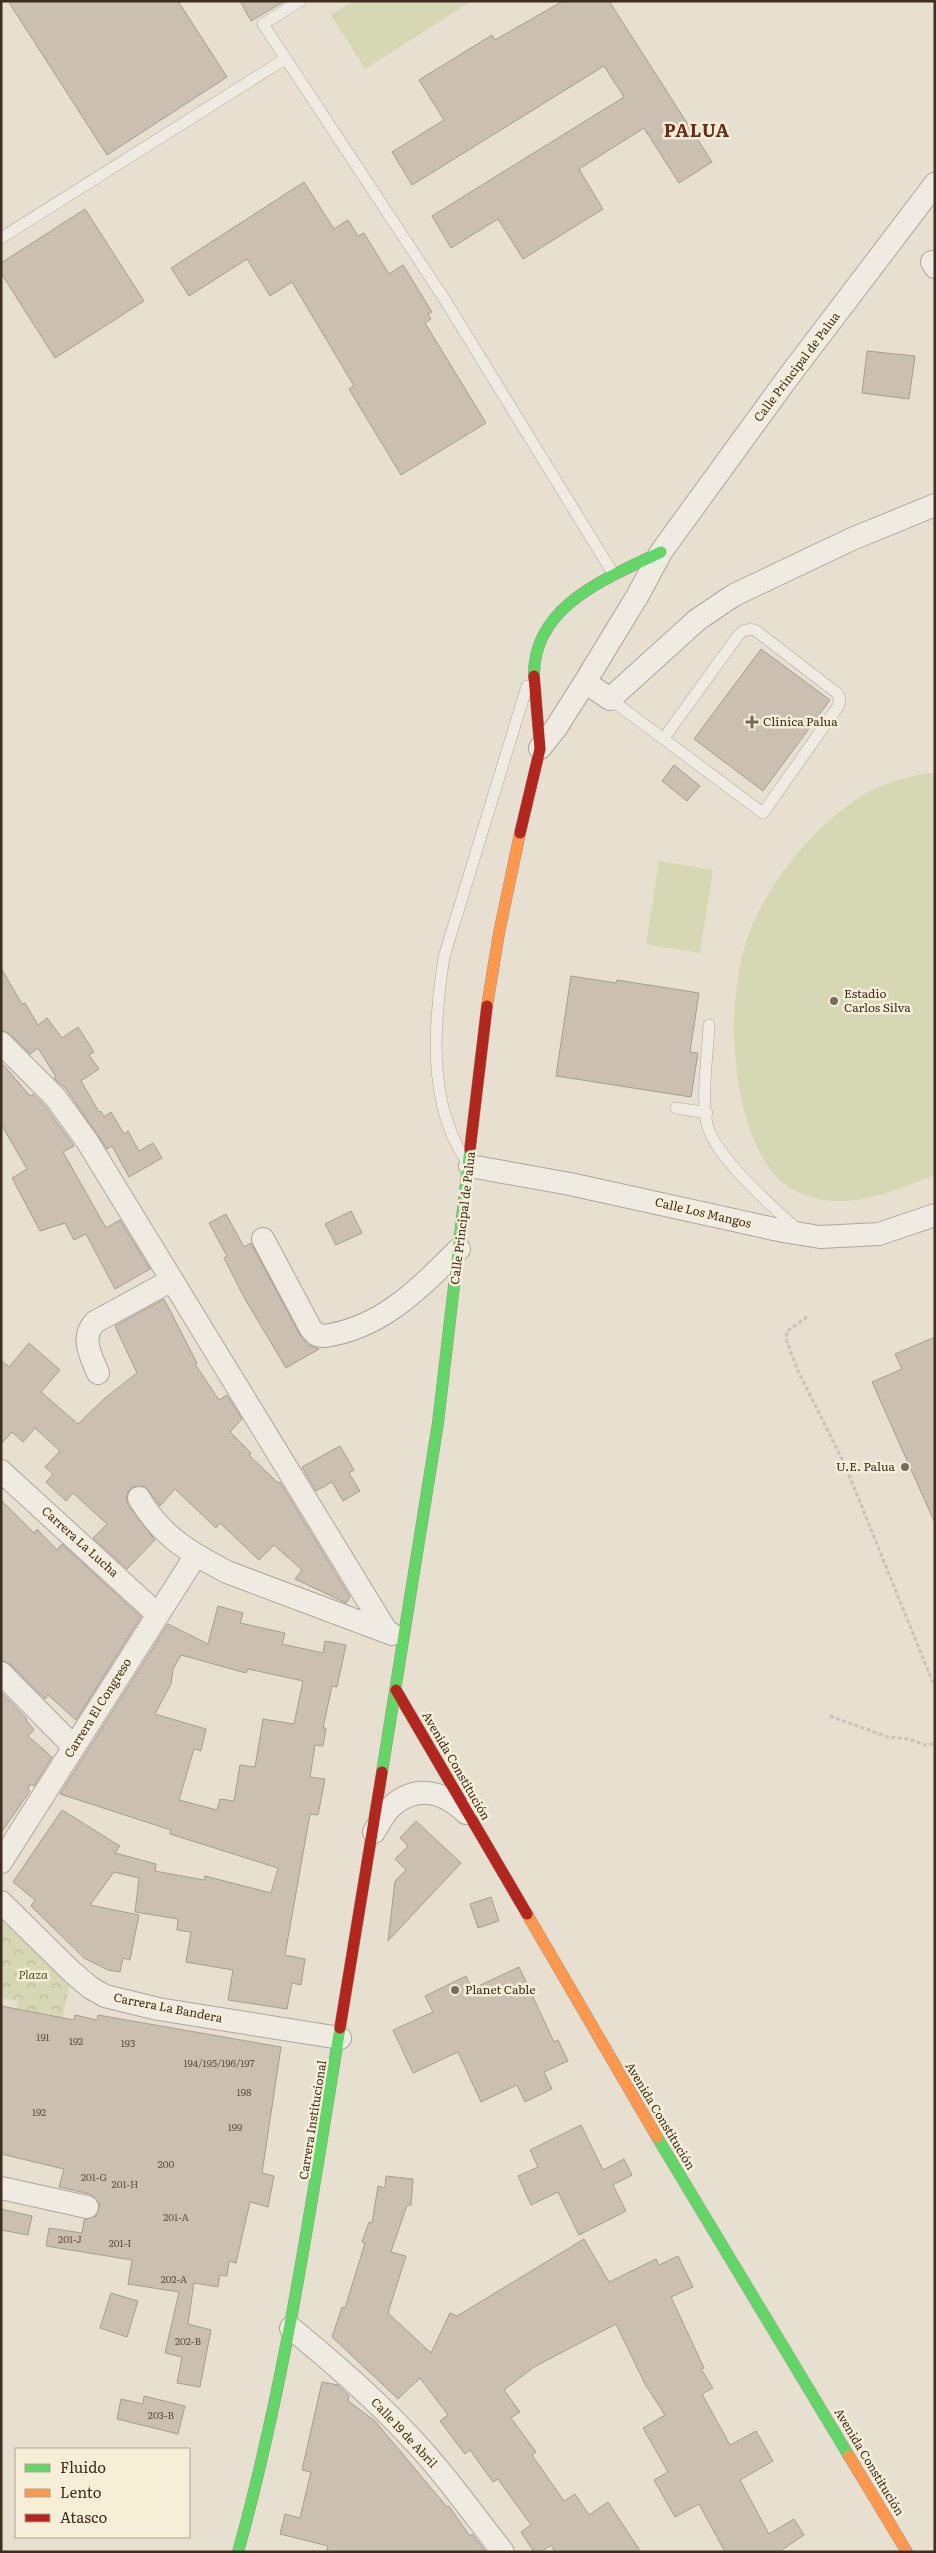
<svg xmlns="http://www.w3.org/2000/svg" width="936" height="2553" font-family="Literata,serif">
<defs>
<pattern id="forest-crowns" width="20" height="18" patternUnits="userSpaceOnUse" patternTransform="scale(1.25)"><rect width="20" height="18" fill="#d6d7b3"/><path d="M2 6a3 3 0 1 1 6 0M12 15a3 3 0 1 1 6 0" fill="none" stroke="#b9b99a"/></pattern>
</defs>
<rect width="100%" height="100%" fill="#e7e0d1"/>
<path fill="url(#forest-crowns)" d="M1,1902L72,1972L61,2025L55,2024L56,2017L44,2014L15,2016L18,2001L1,1998Z"/>
<path fill="#d6d7b3" d="M353,1H472L365,69L331,15Z
M927,773H935V1175C904,1187 868,1203 833,1201C813,1200 785,1189 773,1173C727,1115 723,985 755,919C778,870 819,822 866,793C884,782 906,778 927,773Z
M659,861L713,870L700,953L646,944Z"/>
<path fill="#cbbfb2" stroke="#a89c90" fill-rule="evenodd" d="M8,1H178L227,77L107,155Z
M240,1H285L251,21Z
M563,1H609L712,162L679,183L644,128L579,169L603,209L523,259L498,219L451,248L432,216L624,97L604,66L412,185L392,152L444,120L419,80L492,35L495,40Z
M304,182L334,229L348,220L358,236L364,233L389,274L403,265L432,312L428,314L431,319L425,323L486,423L401,475L349,389L354,386L292,282L270,296L247,259L189,296L171,268Z
M85,209L144,301L55,358L1,273V263Z
M867,351L915,356L909,399L862,393Z
M761,649L830,700L763,791L694,739Z
M674,765L700,786L687,801L662,781Z
M1,968L22,1004L25,1003L38,1025L47,1018L62,1038L78,1027L94,1052L89,1055L99,1069L81,1081L99,1112L101,1111L104,1117L111,1112L124,1134L128,1131L139,1151L153,1143L162,1158L129,1177L112,1146L107,1149L66,1089L54,1078L56,1077L38,1048L30,1054L10,1034L1,1030Z
M571,976L616,983L617,980L699,993L690,1052L698,1053L691,1097L556,1076Z
M1,1062L30,1096L33,1094L45,1106L74,1146L63,1152L106,1228L120,1220L150,1269L115,1289L86,1234L74,1240L65,1223L40,1231L12,1178L27,1169L1,1124Z
M351,1211L362,1233L336,1245L325,1224Z
M226,1214L244,1247L251,1243L300,1335L308,1345L319,1349L286,1368L245,1299L224,1258L227,1256L209,1223Z
M164,1299L197,1363L195,1364L219,1400L227,1395L242,1419L230,1432L251,1453L249,1455L278,1483L280,1482L350,1597L346,1603L295,1579L302,1570L274,1545L259,1560L220,1523L216,1528L175,1489L160,1506L145,1486L132,1487L128,1492L126,1498L128,1505L155,1540L127,1569L93,1538L107,1524L73,1493L66,1501L46,1482L53,1474L45,1467L60,1451L35,1428L23,1442L12,1432L1,1444V1360L9,1367L29,1343L60,1370L41,1392L78,1424L105,1398L137,1373L115,1326Z
M935,1337V1523L872,1382L902,1369L895,1354Z
M340,1446L354,1470L349,1473L360,1491L343,1501L332,1482L316,1491L302,1467Z
M1,1500L34,1533L37,1529L57,1550L62,1544L141,1617L76,1720L48,1695L45,1699L10,1664L1,1660Z
M218,1606L243,1613L240,1623L285,1633L282,1644L323,1653L325,1641L346,1645L337,1687L332,1686L323,1728H326L323,1746L315,1745L310,1777L325,1779L318,1815L310,1814L285,1955L305,1959L301,1985L292,1983L287,2009L228,2000L233,1970L186,1962L191,1932L177,1930L178,1919L135,1912L139,1878L114,1872L90,1905L139,1915L130,1960L123,1958L120,1972L108,1970L84,1958L31,1906L35,1900L13,1882L62,1810L120,1846L115,1853L156,1864L155,1871L204,1880L205,1876L271,1893L278,1868L170,1834L171,1830L60,1794L168,1624L208,1644ZM181,1655L246,1673L248,1669L303,1681L294,1724L263,1719L255,1767L240,1765L234,1801L220,1799L217,1810L179,1800L194,1749L201,1751L206,1729L155,1714L171,1684L173,1669Z
M1,1692L27,1719L26,1720L34,1730L28,1736L52,1757L34,1786L30,1784L28,1789L30,1791L1,1833Z
M416,1821L461,1863L388,1941L395,1881L406,1870L395,1859L408,1846L400,1838Z
M491,1897L499,1921L478,1928L470,1904Z
M519,1967L554,2042L558,2040L568,2061L544,2072L552,2089L525,2102L517,2085L481,2102L458,2052L413,2073L393,2030L433,2012L425,1996L466,1976L472,1989Z
M1,2006L74,2020L75,2015L97,2020L98,2015L281,2047L262,2173L274,2176L268,2207L250,2202L236,2263L229,2261L227,2276L220,2275L218,2287L194,2283L188,2324L211,2330L200,2387L177,2383L182,2357L165,2353L179,2292L128,2284L132,2260L46,2246L49,2228L82,2233L84,2220L96,2216L100,2204L90,2194L59,2187L64,2169L1,2154Z
M581,2125L603,2170L624,2159L632,2175L613,2185L626,2211L579,2235L558,2192L531,2205L518,2176L538,2167L530,2150Z
M386,2176L413,2179L411,2205H407L391,2252L406,2256L388,2313L431,2353L450,2313L457,2316L584,2239L609,2282L656,2259L659,2265L678,2256L693,2287L671,2297L704,2368L701,2369L713,2388L702,2394L730,2445L756,2431L773,2461L740,2480L769,2534L794,2519L804,2535L779,2552H725L699,2504L675,2517L654,2480L668,2472L643,2428L665,2415L645,2384L616,2324L534,2367L504,2390L520,2412L511,2418L536,2452L532,2455L564,2501L575,2494L589,2515L608,2502L641,2552H555L551,2545L541,2552H534L521,2532L531,2525L498,2479L493,2482L470,2450L465,2454L440,2421L448,2415L420,2378L398,2399L332,2337L342,2307L345,2308L365,2243L362,2242L369,2222L372,2223L378,2186L385,2188Z
M1,2209L32,2216L28,2235L1,2230Z
M111,2293L138,2301L127,2337L100,2328Z
M322,2382L338,2385L349,2396L348,2401L375,2421L447,2507L449,2506L470,2536L472,2534L486,2552H327L328,2546L280,2534L285,2514L300,2518L311,2472L302,2470Z
M144,2396L185,2406L178,2434L117,2419L121,2399L143,2404Z"/>
<g fill="none" stroke-linecap="round" stroke-linejoin="round">
<g stroke="#ada599" stroke-width="12">
<path id="lane" d="M300,1L263,24L445,300L614,575
M1,238L285,59
M610,699L763,813L839,705L840,699L837,693L755,630C746,628 742,631 737,637L664,738
M709,1025C708,1052 701,1098 707,1124C715,1157 772,1206 798,1230
M676,1108L707,1113
M465,1159C427,1101 434,1022 444,957L527,686"/>
</g>
<g stroke="#ada599" stroke-width="24">
<path id="street" d="M932,262L935,267
M585,682L610,699L697,620L734,595L852,539L935,505
M540,748L556,728L585,682L638,595L661,552L789,376L935,184
M1,1043L55,1097L87,1141L387,1632
M470,1166L570,1184L783,1231L820,1237L879,1234L935,1215
M263,1239L311,1329L317,1335L324,1336C382,1328 420,1288 459,1249
M98,1373C91,1356 80,1338 95,1322L172,1280
M1,1471L157,1614
M139,1498C161,1536 189,1552 227,1572L392,1634
M1,1673L73,1746
M374,1832C379,1824 385,1812 392,1806C417,1784 444,1792 466,1813
M1,1862L196,1555
M1,1902L72,1972L91,1988L105,1996L158,2009L340,2038
M1,2188L87,2207
M291,2328C337,2366 382,2405 422,2450C451,2482 476,2518 503,2552"/>
</g>
<g stroke="#9c958a" stroke-width="12">
<path id="fast" d="M534,676C533,605 608,578 661,552
M382,1772L438,1423L470,1149
M657,2137L849,2456
M238,2552C286,2380 311,2204 340,2028"/>
</g>
<g stroke="#9c958a" stroke-width="12">
<path id="slow" d="M487,1006L499,933L520,833
M527,1914L657,2137
M849,2456L907,2552"/>
</g>
<g stroke="#9c958a" stroke-width="12">
<path id="jam" d="M520,833L540,749L534,676
M470,1149L487,1006
M396,1690L527,1914
M340,2028L382,1772"/>
</g>
<path stroke="#c8c2b9" stroke-width="3" stroke-dasharray="4 2.5" stroke-linecap="butt" d="M807,1317L787,1331L786,1339L798,1371L845,1465L935,1688
M830,1716L888,1737L908,1739L926,1745L935,1744"/>
<use href="#lane" stroke="#efebe3" stroke-width="11"/>
<use href="#street" stroke="#efebe3" stroke-width="22"/>
<use href="#fast" stroke="#63d668" stroke-width="11"/>
<use href="#slow" stroke="#ff974d" stroke-width="11"/>
<use href="#jam" stroke="#b3261e" stroke-width="11"/>
</g>
<g fill="#786c5e" stroke="#f7eed8" stroke-width="2">
<path d="M749.5 714.5h5v5h5v5h-5v5h-5v-5h-5v-5h5z"/>
<circle cx="834" cy="1001" r="5"/>
<circle cx="905" cy="1467" r="5"/>
<circle cx="455" cy="1990" r="5"/>
</g>
<g text-anchor="middle" stroke-width="5" stroke-linejoin="round" paint-order="stroke">
<g font-size="10" fill="#605244">
<text x="43" y="2041">191</text>
<text x="76" y="2045">192</text>
<text x="128" y="2047">193</text>
<text x="219" y="2067">194/195/196/197</text>
<text x="244" y="2096">198</text>
<text x="39" y="2116">192</text>
<text x="235" y="2131">199</text>
<text x="166" y="2168">200</text>
<text x="94" y="2181">201-G</text>
<text x="125" y="2188">201-H</text>
<text x="176" y="2221">201-A</text>
<text x="70" y="2243">201-J</text>
<text x="120" y="2247">201-I</text>
<text x="174" y="2283">202-A</text>
<text x="188" y="2345">202-B</text>
<text x="161" y="2419">203-B</text>
</g>
<g font-size="12" fill="#3d2e20" stroke="#f7eed8">
<text transform="translate(797 367) rotate(-53)" y="4">Calle Principal de Palua</text>
<text transform="translate(703 1213) rotate(13)" y="4">Calle Los Mangos</text>
<text transform="translate(463 1218) rotate(-83)" y="4">Calle Principal de Palua</text>
<text transform="translate(80 1542) rotate(42)" y="4">Carrera La Lucha</text>
<text transform="translate(98 1708) rotate(-58)" y="4">Carrera El Congreso</text>
<text transform="translate(456 1766) rotate(60)" y="4">Avenida Constitución</text>
<text transform="translate(168 2008) rotate(11)" y="4">Carrera La Bandera</text>
<text transform="translate(660 2116) rotate(59)" y="4">Avenida Constitución</text>
<text transform="translate(313 2120) rotate(-81)" y="4">Carrera Institucional</text>
<text transform="translate(404 2433) rotate(47)" y="4">Calle 19 de Abril</text>
<text transform="translate(869 2462) rotate(59)" y="4">Avenida Constitución</text>
</g>
<g font-size="12" fill="#3d2e20" stroke="#f7eed8" text-anchor="start">
<text x="763" y="726">Clínica Palua</text>
<text x="844" y="998">Estadio<tspan x="844" dy="14">Carlos Silva</tspan></text>
<text x="895" y="1471" text-anchor="end">U.E. Palua</text>
<text x="465" y="1994">Planet Cable</text>
</g>
<g font-size="12" font-style="italic" fill="#4d5a26" stroke="#f7eed8">
<text x="33" y="1979">Plaza</text>
</g>
<g font-size="18" font-weight="bold" letter-spacing="1" fill="#6b2e1e" stroke="#f7eed8">
<text x="697" y="137">PALUA</text>
</g>
</g>
<rect width="936" height="2553" fill="none" stroke="#3d2e20" stroke-width="5"/>
<rect x="15" y="2448" width="175" height="90" fill="#f7eed8" stroke="#ada18e"/>
<rect x="25" y="2464" width="25" height="8" fill="#63d668" stroke="#ada18e"/>
<text x="60" y="2473" font-size="15" fill="#3d2e20">Fluido</text>
<rect x="25" y="2489" width="25" height="8" fill="#ff974d" stroke="#ada18e"/>
<text x="60" y="2498" font-size="15" fill="#3d2e20">Lento</text>
<rect x="25" y="2514" width="25" height="8" fill="#b3261e" stroke="#ada18e"/>
<text x="60" y="2523" font-size="15" fill="#3d2e20">Atasco</text>
</svg>
